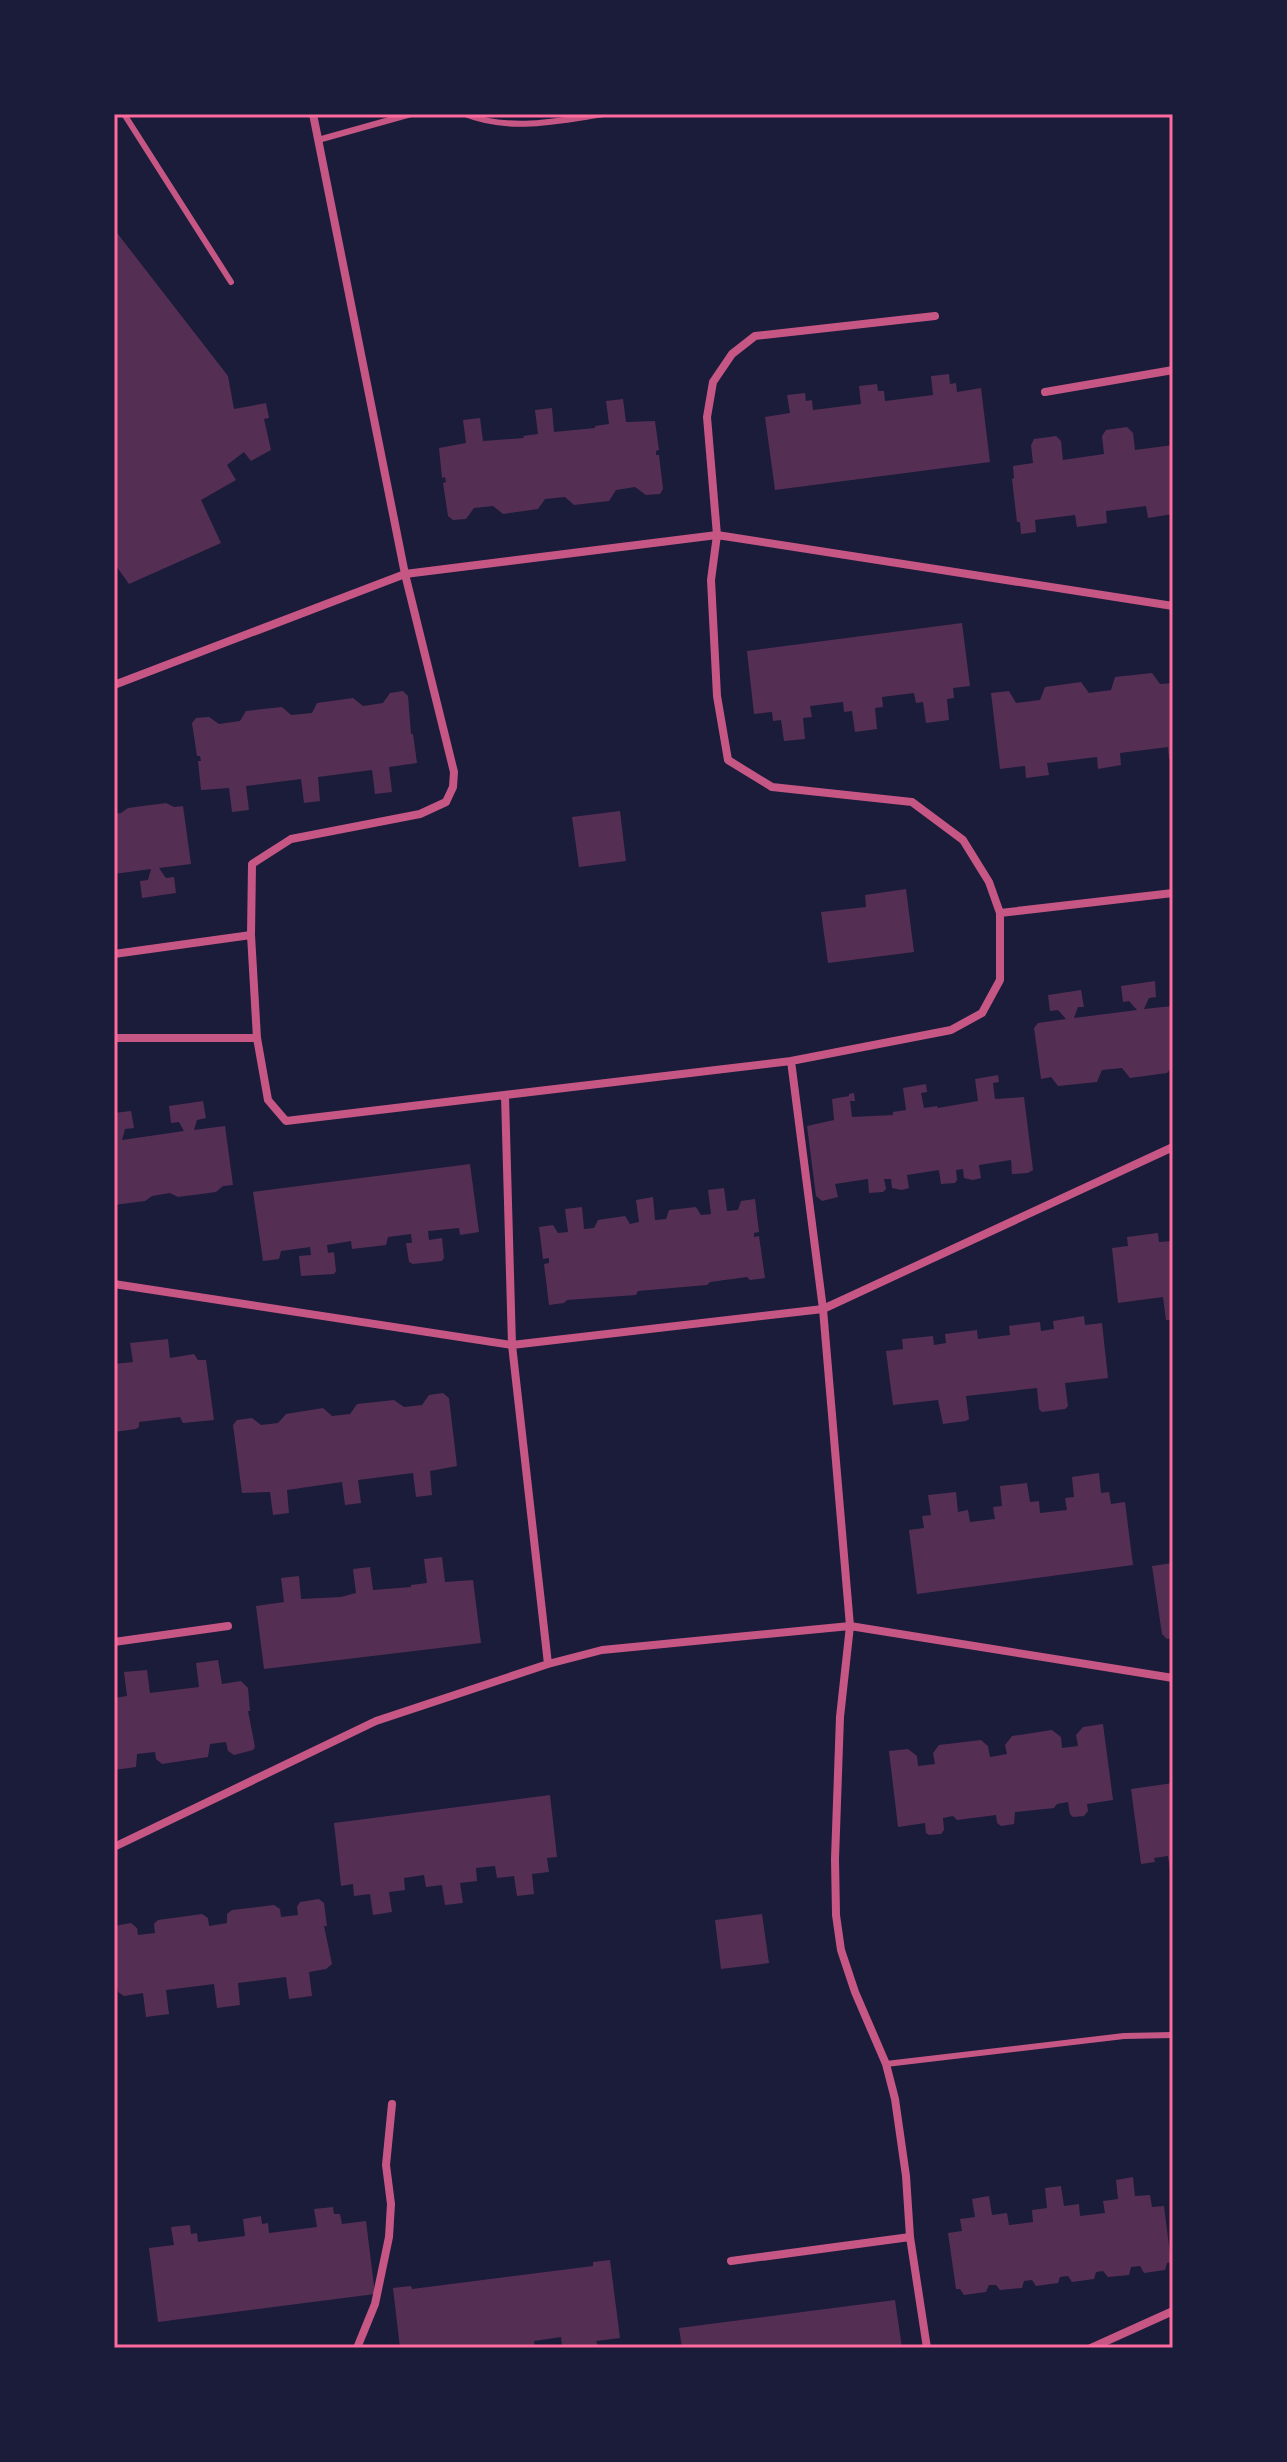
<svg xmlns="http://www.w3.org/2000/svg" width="1287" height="2462" font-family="Figtree,sans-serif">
<rect width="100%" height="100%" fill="#1b1b3a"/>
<path fill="#542f53" d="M114,229L228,376L234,409L266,403L269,418L264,419L271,450L251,461L244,452L227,465L236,480L201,500L221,543L129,584L114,563Z
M949,374L950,384L956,383L957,392L981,388L990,462L775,490L765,417L790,413L787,395L805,393L806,401L812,400L813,410L861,404L859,386L877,384L878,391H884L885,401L933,395L931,376Z
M623,399L626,422L655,421L659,450L656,451V455H659L663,489L660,494L646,495L635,487L616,490L609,501L574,505L565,497L545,499L538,509L503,514L493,506L474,508L466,519L453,520L448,516L443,483L446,482L445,477L442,478L439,448L466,443L463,420L480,418L483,441L524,438L523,436L538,434L535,410L552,408L554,432L595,428V426L609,424L606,401Z
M1127,427L1133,433L1135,450L1173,445V514L1148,518L1146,506L1106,511L1107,523L1077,527L1075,515L1035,520L1036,532L1021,534L1020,522H1017L1012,479L1014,478L1013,466L1033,463L1031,445L1034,439L1056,436L1061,441L1063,460L1104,454L1102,436L1106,430Z
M962,623L970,686L953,688L954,698L947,699L949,720L926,723L923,702L916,703L914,693L882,697L883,707L875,708L877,729L855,732L852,711L844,712L843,702L810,706L812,717L803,718L805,739L784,741L781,720L773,721L772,712L754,714L747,651Z
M1152,673L1160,684L1173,683V759H1169L1168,747L1120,753L1121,765L1098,769L1097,757L1047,763L1049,775L1026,778L1025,766L1000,769L991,693L1009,691L1016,703L1040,700L1045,687L1081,682L1089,693L1111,690L1115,677Z
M403,691L408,696L411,734H413L417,763L389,767L392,792L375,794L372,770L318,777L320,801L304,803L301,779L246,786L249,810L232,812L229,788L201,790L198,761H201L200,756H197L192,723L196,718L209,717L219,724L240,721L246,711L282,707L291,715L312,713L317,703L353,698L363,706L383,703L390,693Z
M166,803L174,807L183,806L191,864L159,868L166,878L174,877L176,893L142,898L140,881L148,880L151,869L114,874V814L121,813L128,808Z
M620,811L626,861L579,867L572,817Z
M906,889L914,952L828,963L821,912L866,907L865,895Z
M1155,981L1156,997L1149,998L1144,1009L1173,1006V1066L1167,1073L1130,1078L1122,1068L1102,1070L1097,1082L1058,1086L1051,1077L1041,1079L1034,1028L1038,1023L1066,1019L1058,1010L1050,1011L1048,995L1081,990L1084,1007H1078L1074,1018L1137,1010L1129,1001L1123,1002L1121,986Z
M998,1075L999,1082L993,1083L995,1099L1024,1097L1033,1170L1028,1173L1012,1174L1011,1160L979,1165L981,1178L973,1180L964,1178L963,1169L956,1170L957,1180L955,1183L941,1184L939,1170L907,1175L909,1188L902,1190L892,1188L891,1179H884L886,1189L883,1192L869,1193L868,1179L835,1184L838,1197L822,1201L816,1196L807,1126L834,1120L832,1099L849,1096V1094L854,1093L855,1101H850L852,1117L893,1115V1112L906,1110L903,1088L926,1084L927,1092L921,1093L924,1108L937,1106L938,1108L978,1101L975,1079Z
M203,1101L206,1118L197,1120L194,1130L225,1126L233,1185L223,1186L216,1192L178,1197L170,1193L152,1196L145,1201L114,1205V1113L131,1111L134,1128L125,1129L122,1140L184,1131L179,1122L171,1123L169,1106Z
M470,1164L479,1232L460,1235L459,1228L428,1231L429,1240L442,1238L444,1258L442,1261L413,1264L409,1262L406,1243H412L411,1234L388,1237L386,1245L352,1249L351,1241L327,1245L328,1253L334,1252L336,1271L334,1274L301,1276L299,1256L311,1255L310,1247L281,1251L279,1259L263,1261L253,1192Z
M724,1188L727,1211L738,1210L741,1201L755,1199L759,1232L754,1233V1237L759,1236L765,1278L750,1280L747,1277L710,1282L707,1285L638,1291L636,1295L567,1300L564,1303L549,1305L544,1264L549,1263V1258L543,1259L539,1227L553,1225L558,1233L568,1232L565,1209L582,1207L584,1229L594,1228L598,1220L625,1216L630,1224L639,1222L636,1200L653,1197L655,1220L666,1219L669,1210L696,1207L701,1215L711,1214L708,1190Z
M1158,1233L1159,1242L1173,1241V1320H1166L1163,1297L1118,1303L1112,1248L1128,1246L1127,1237Z
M1084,1316L1085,1325L1102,1323L1108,1378L1065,1383L1068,1406L1065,1409L1042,1412L1039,1409L1037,1388L966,1396L969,1419L966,1421L943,1424L938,1400L893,1405L886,1351L903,1349L902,1339L933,1336L934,1345L946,1343L945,1334L977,1330L978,1339L1010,1335L1009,1326L1040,1322L1041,1331L1054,1329L1053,1321Z
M168,1339L170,1358L194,1354L198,1360H206L214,1420L183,1423L180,1417L139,1422V1427L136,1429L114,1432V1364L133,1362L130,1343Z
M443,1393L449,1398L457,1466L430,1471L432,1495L416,1497L413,1473L358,1480L361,1503L345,1505L342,1482L287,1490L289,1513L273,1515L270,1492L242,1493L233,1425L237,1420L252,1418L261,1425L278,1423L286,1414L323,1408L332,1416L350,1414L357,1404L394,1400L404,1407L422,1405L429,1395Z
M1099,1473L1101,1493L1109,1492L1111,1504L1125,1502L1133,1565L917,1594L909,1530L924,1528L922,1516L931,1515L928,1495L956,1492L958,1512L968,1510L970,1522L995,1519L993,1507L1002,1506L1000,1486L1027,1483L1030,1502L1039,1501L1040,1513L1067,1510L1065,1498L1074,1497L1072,1477Z
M442,1557L445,1582L473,1580L481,1643L264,1669L256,1606L284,1602L281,1578L299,1576L301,1599L341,1597L356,1593L353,1569L370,1567L373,1590L411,1587V1585L427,1583L424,1559Z
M1173,1563V1638L1167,1639L1162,1634L1152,1566Z
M218,1660L222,1684L241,1681L248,1688L250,1711H248L255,1747L253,1750L234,1755L228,1751L226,1742L210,1744L208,1757L162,1764L156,1759L155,1752L137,1754L136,1767L114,1770V1698L127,1696L124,1672L147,1670L150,1693L199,1687L196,1663Z
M1103,1724L1113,1800L1087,1804L1088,1811L1084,1816L1073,1817L1070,1814L1068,1802L1057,1804L1054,1808L1015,1812L1014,1824L1001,1826L997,1823L996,1815L957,1820L953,1816L943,1818L944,1830L941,1834L929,1835L926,1833L925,1823L898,1827L889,1751L908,1749L917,1756L918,1766L935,1764L933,1753L939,1745L981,1740L988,1746L990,1757L1007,1754L1005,1745L1012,1736L1052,1730L1061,1737L1062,1748L1078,1746L1076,1735L1083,1727Z
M1173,1783V1878H1171L1168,1856L1154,1858L1155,1862L1141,1864L1131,1789Z
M550,1795L557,1857L547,1858L549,1872L532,1874L534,1894L517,1896L514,1876L497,1878L495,1866L476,1868L477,1881L460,1883L463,1903L445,1905L442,1885L426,1887L424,1875L404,1878L405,1890L389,1892L392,1912L373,1915L370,1894L354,1896L353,1884L341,1886L334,1823Z
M319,1899L324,1903L327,1926H324L332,1964L326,1969L309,1972L312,1996L289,1999L286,1977L238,1983L240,2005L217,2008L214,1984L166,1990L169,2014L146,2017L143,1993L124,1996L118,1992L114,1967L117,1966L114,1926L131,1923L137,1928L138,1935L155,1933L154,1924L158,1920L202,1914L208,1918L209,1926L227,1923V1914L232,1910L274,1905L280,1909L281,1917L298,1915L297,1907L300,1902Z
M762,1914L769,1963L721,1969L715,1920Z
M1133,2177L1135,2196L1150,2195L1152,2207L1164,2206L1171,2262L1167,2263L1165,2270L1144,2273L1140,2266L1131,2267L1129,2275L1108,2277L1103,2271L1096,2272L1094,2279L1072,2282L1068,2276L1060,2277L1058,2283L1036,2286L1032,2280L1024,2281L1022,2288L1000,2290L996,2285H989L986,2292L964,2295L960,2289H956L948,2233L962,2231L960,2219L975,2217L972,2199L989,2196L992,2215L1007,2213L1009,2225L1033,2222L1032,2210L1047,2208L1045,2188L1061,2186L1064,2206L1079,2204L1080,2216L1105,2213L1103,2201L1118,2199L1116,2180Z
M333,2207L334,2214H340L342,2224L366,2221L375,2294L158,2322L149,2248L174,2245L171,2227L190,2225L191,2234L197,2233L198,2242L245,2236L243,2219L261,2216L262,2224L268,2223L269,2233L317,2227L314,2209Z
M610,2260L620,2338L596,2341L599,2348H564L566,2345L562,2346L561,2337L534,2341L535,2348H400L393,2288L411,2286L412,2289L593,2266V2262Z
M895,2300L902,2348H682L679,2328Z"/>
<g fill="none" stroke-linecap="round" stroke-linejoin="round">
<path stroke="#c65784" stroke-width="6" d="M124,114L231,282
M465,114C510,132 557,121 604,114
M318,140L411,114
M886,2064L1124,2036L1173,2035"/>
<path stroke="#c65784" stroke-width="8" d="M313,114L405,574L454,772L453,787L446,802L420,814L291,839L252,864L251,935L257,1038L268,1100L286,1121L791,1061L951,1030L982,1013L1000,980V913L989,882L963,840L912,802L772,787L728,760L717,696L711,580L717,535L707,417L713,382L732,354L755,336L935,316
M1045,392L1173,370
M114,685L405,574L717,535L1173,606
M1000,913L1173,893
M114,954L251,935
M114,1038H257
M791,1061L823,1309L850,1626L840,1717L835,1859L836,1915L841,1950L855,1992L886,2064L895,2099L906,2176L910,2237L927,2348
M505,1096L512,1345L548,1664
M114,1284L512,1345L823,1309L1173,1147
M114,1642L228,1626
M114,1847L376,1721L548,1664L602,1650L850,1626L1173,1678
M731,2261L910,2237
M357,2348L375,2304L389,2237L391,2204L386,2165L392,2104
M1091,2348L1173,2311"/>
</g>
<rect width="1287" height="2462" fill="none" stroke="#1b1b3a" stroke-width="232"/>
<rect x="116" y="116" width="1055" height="2230" fill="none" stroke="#ff6b9d" stroke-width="3"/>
</svg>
